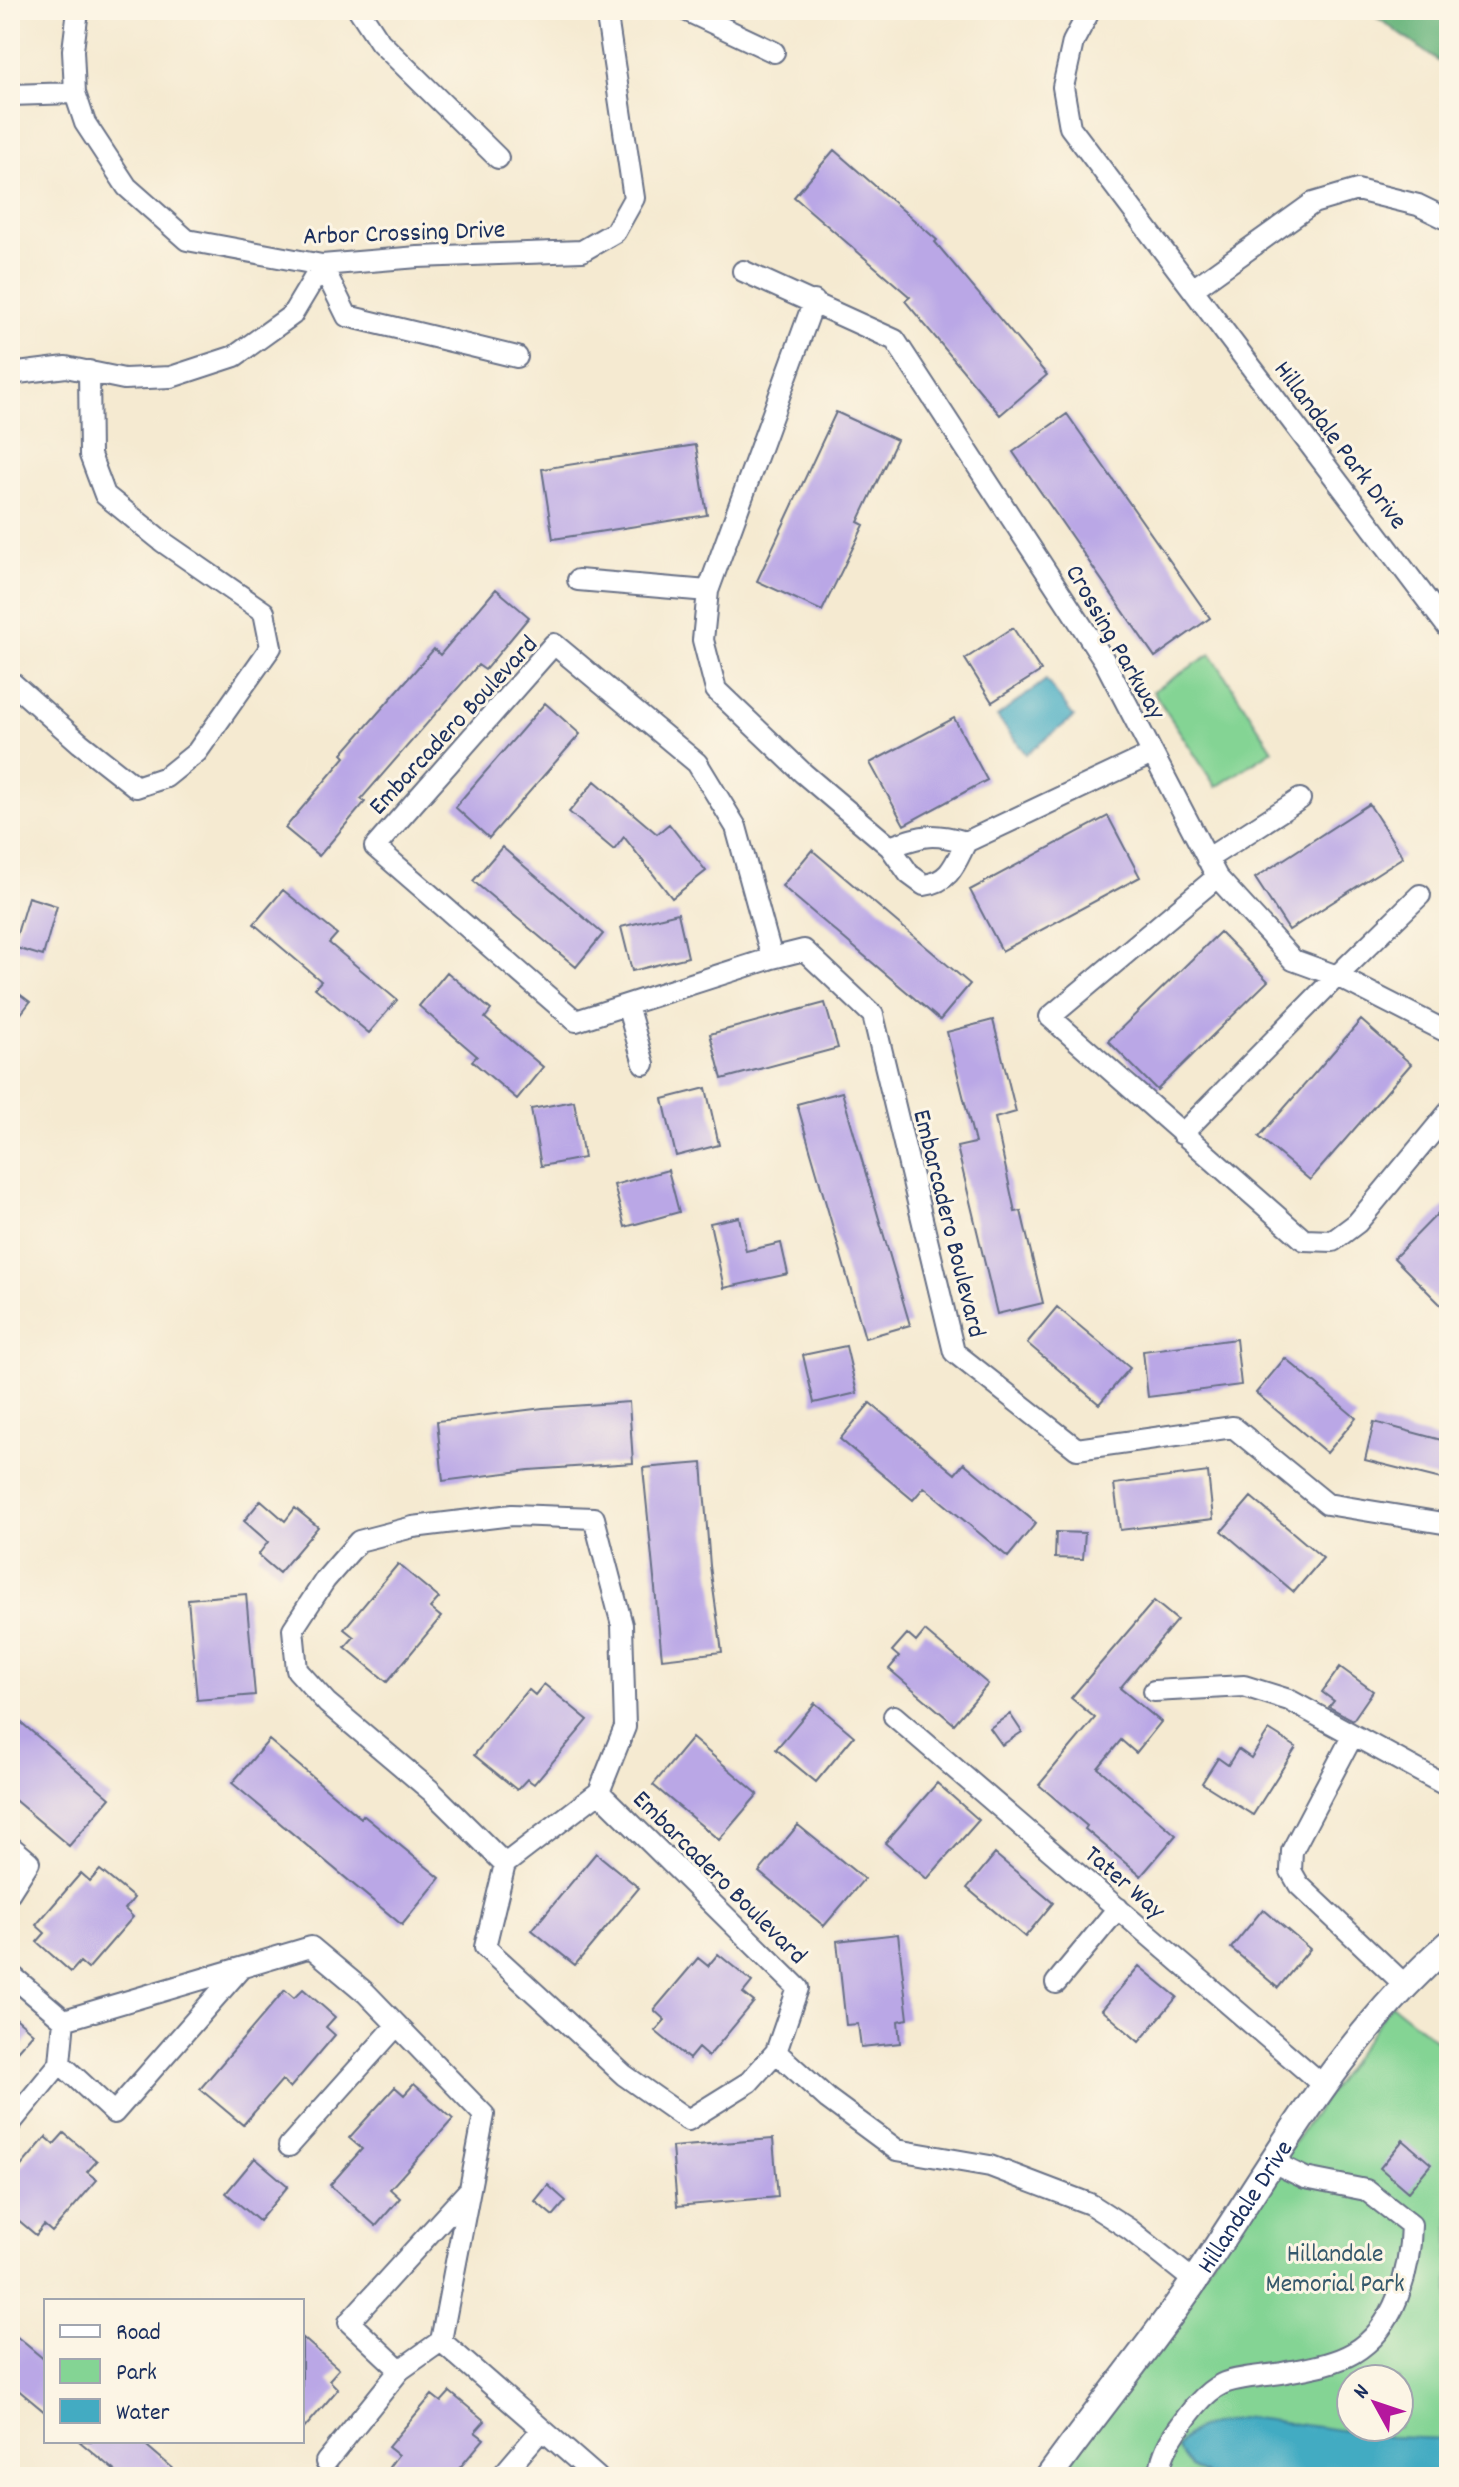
<svg xmlns="http://www.w3.org/2000/svg" width="1459" height="2487" font-family="Dekko,sans-serif">
<rect width="100%" height="100%" fill="#fcf5e5"/>
<filter id="ink" filterUnits="userSpaceOnUse"><feTurbulence type="fractalNoise" baseFrequency=".0125" numOctaves="2"/><feDisplacementMap in="SourceGraphic" scale="16" xChannelSelector="R" yChannelSelector="G"/><feConvolveMatrix kernelMatrix="1 2 1 2 8 2 1 2 1" color-interpolation-filters="sRGB"/></filter>
<filter id="wash" filterUnits="userSpaceOnUse"><feTurbulence type="fractalNoise" baseFrequency=".006" numOctaves="4" result="noise"/><feDisplacementMap in="SourceGraphic" scale="32" xChannelSelector="R" yChannelSelector="G"/><feGaussianBlur stdDeviation="1.8" result="paint"/><feColorMatrix in="noise" values="0 0 0 0 0 0 0 0 0 0 0 0 0 0 0 0 0 1.4 0 .05"/><feComposite in="paint" operator="in"/></filter>
<g filter="url(#wash)">
<rect width="100%" height="100%" fill="#f5ead1"/>
<path fill="#84d494" stroke="#508279" stroke-width="2" fill-rule="evenodd" d="M1211,654L1273,750L1216,787L1153,691Z
M1391,2004L1449,2050V2477H1060ZM1351,2379H1399V2427H1351Z"/>
<path fill="#6bb67e" stroke="#43726e" stroke-width="2" d="M1367,10H1449V69Z"/>
<path fill="#43abc2" stroke="#2f6d90" stroke-width="2" d="M1046,680L1074,717L1026,754L997,717Z
M1246,2417L1390,2437L1449,2439V2477H1211L1190,2467L1177,2448C1188,2424 1222,2422 1246,2417Z"/>
<g id="blocks">
<path fill="#baa7e6" d="M834,150L937,240L935,242L1047,375L1000,415L905,301L910,297L794,197Z
M836,412L897,440L858,522L864,525L822,611L757,581Z
M1067,414L1210,618L1155,657L1013,452Z
M696,445L707,515L553,539L542,469Z
M496,589L529,617L485,670L478,665L361,799L365,802L319,856L285,828L345,757L342,754L434,649L440,655Z
M1013,628L1041,671L992,702L965,659Z
M545,703L580,734L489,838L455,807Z
M954,718L987,780L904,825L870,763Z
M595,781L657,834L669,824L706,871L672,898L624,837L614,850L569,812Z
M1369,804L1403,857L1289,930L1255,878Z
M1108,816L1140,877L1002,951L970,890Z
M502,847L603,934L576,967L473,881Z
M812,850L970,984L940,1020L782,886Z
M283,890L337,934L329,943L397,1000L369,1033L315,988L321,981L254,924Z
M28,897L57,906L43,956L13,947Z
M678,913L688,957L632,971L621,927Z
M1220,932L1268,981L1157,1090L1108,1041Z
M447,972L491,1010L485,1018L543,1067L517,1099L472,1061L477,1056L419,1006Z
M10,987L30,1002L10,1028Z
M825,1003L838,1048L722,1079L710,1034Z
M993,1020L1016,1112L995,1118L1015,1212L1021,1211L1043,1303L997,1314L957,1147L975,1143L947,1032Z
M1361,1020L1411,1064L1310,1180L1259,1137Z
M706,1088L719,1145L676,1156L663,1099Z
M842,1092L910,1325L865,1338L797,1104Z
M574,1101L584,1158L541,1166L531,1109Z
M668,1170L679,1212L625,1227L614,1185Z
M1449,1202V1313L1394,1258Z
M739,1217L746,1251L781,1243L788,1274L724,1288L710,1223Z
M1057,1307L1130,1368L1099,1404L1027,1343Z
M1236,1339L1241,1385L1148,1397L1143,1351Z
M846,1346L857,1393L814,1403L803,1355Z
M1285,1358L1356,1418L1327,1453L1256,1393Z
M629,1402L633,1463L529,1470L443,1481L437,1421L543,1408Z
M870,1403L955,1474L964,1463L1036,1523L1008,1557L924,1487L913,1500L840,1439Z
M1374,1422L1449,1442V1481L1365,1460Z
M702,1463L710,1566L722,1652L662,1659L643,1468Z
M1208,1472L1213,1519L1120,1530L1114,1484Z
M1251,1497L1323,1558L1294,1592L1222,1531Z
M261,1500L285,1521L295,1508L318,1527L279,1573L258,1555L268,1542L244,1521Z
M1056,1532L1085,1533L1083,1559L1055,1558Z
M398,1564L439,1598L430,1608L441,1617L387,1682L345,1647L354,1637L344,1629Z
M246,1594L255,1695L197,1700L188,1599Z
M1154,1601L1177,1620L1120,1688L1161,1722L1136,1753L1121,1740L1098,1768L1176,1835L1141,1876L1085,1829L1087,1826L1039,1785L1095,1718L1071,1698Z
M925,1631L988,1684L954,1724L889,1669L899,1657L892,1651L907,1634L916,1642Z
M1340,1667L1373,1691L1353,1720L1329,1707L1334,1701L1322,1692Z
M544,1684L588,1720L534,1784L527,1779L517,1790L474,1755L528,1689L535,1695Z
M815,1703L854,1736L816,1782L776,1749Z
M10,1713L110,1798L69,1846L10,1796Z
M1010,1714L1022,1732L1002,1745L990,1728Z
M1269,1730L1296,1747L1253,1815L1202,1783L1218,1758L1228,1765L1238,1749L1251,1758Z
M692,1738L758,1794L719,1840L653,1785Z
M269,1740L361,1818L363,1815L440,1878L402,1925L232,1783Z
M937,1783L979,1820L927,1879L885,1843Z
M798,1825L864,1879L824,1926L759,1872Z
M596,1853L639,1888L575,1965L532,1930Z
M995,1854L1053,1903L1025,1937L967,1888Z
M100,1870L134,1898L125,1909L133,1917L88,1969L80,1962L71,1972L37,1942L45,1933L36,1925L81,1873L90,1881Z
M1263,1909L1310,1949L1278,1988L1231,1948Z
M898,1934L908,2019L898,2021L900,2043L861,2047L858,2024L846,2025L837,1941Z
M718,1954L752,1982L743,1993L754,2002L708,2057L698,2048L689,2059L655,2031L665,2020L654,2010L698,1958L708,1966Z
M1139,1966L1177,1997L1139,2042L1102,2010Z
M303,1989L335,2017L326,2027L335,2035L290,2088L282,2080L243,2125L200,2089L285,1990L294,1998Z
M10,2013L33,2033L10,2059Z
M414,2084L453,2119L390,2189L400,2198L376,2226L330,2185L362,2149L349,2138L395,2087L404,2095Z
M64,2133L97,2161L87,2172L97,2180L52,2232L44,2225L36,2235L10,2213V2179L46,2137L54,2144Z
M773,2139L778,2197L677,2206L672,2147Z
M1403,2140L1431,2164L1408,2192L1380,2168Z
M255,2158L288,2186L259,2221L226,2193Z
M548,2185L566,2201L553,2216L535,2201Z
M10,2331L46,2361V2413L10,2383Z
M302,2337L339,2369L329,2380L338,2389L302,2431Z
M450,2392L485,2421L475,2432L484,2439L452,2477H401L389,2467L398,2455L388,2447L432,2395L441,2402Z
M79,2441H141L183,2477H122Z"/>
</g>
</g>
<g filter="url(#ink)">
<use href="#blocks" fill-opacity="0" stroke="#677086" stroke-width="2"/>
<g fill="none" stroke-linecap="round" stroke-linejoin="round">
<g stroke="#677086" stroke-width="24">
<path id="minor" d="M78,10L73,50L75,93L85,123L127,187L187,240L322,265L418,257L582,251L615,232L634,198L606,10
M359,10L380,42L498,158
M685,10L774,52
M1090,10L1073,42L1063,87L1070,127L1449,629
M10,95L75,93
M322,265L347,316L517,357
M743,271L895,340L1104,660L1217,877L1293,960L1337,976L1449,1033
M1193,289L1313,203L1357,190L1418,205L1449,220
M10,374L66,367L124,379L171,377L235,356L292,315L322,265
M578,580L708,591L814,301
M708,591L703,640L716,690L803,773L890,847L909,874L924,885C950,882 955,864 966,842
M10,681L80,743L136,787L166,777L197,752L271,647L264,612L163,542L105,495L90,455L89,371
M890,847C924,835 931,832 966,842L1152,754
M1207,859L1300,799
M1217,877L1050,1017L1304,1240L1333,1241L1357,1223L1449,1112
M772,958L576,1021L375,847L554,644L697,763L736,827L772,958L804,950L873,1015L954,1352L1077,1449L1233,1427L1327,1504L1449,1524
M627,1005L644,1064
M1182,1134L1337,976L1420,895
M1154,1691L1244,1686L1289,1700L1449,1787
M894,1716L1324,2086
M1353,1735L1292,1851L1291,1871L1299,1885L1405,1985
M599,1792L798,1988L776,2052L749,2082L688,2120L624,2075L485,1947L505,1864Z
M10,1846L29,1862L10,1892
M505,1864L430,1790L327,1703L297,1670L293,1629L325,1580L359,1541L413,1527L512,1515L594,1518L622,1625L625,1727L599,1792
M10,1974L64,2020L311,1947L366,1993L484,2115L441,2341L597,2477
M1056,1983L1118,1908
M64,2020L60,2063L114,2113L241,1968
M776,2052L828,2099L897,2150L990,2166L1090,2204L1129,2229L1194,2281
M10,2124L60,2063
M289,2146L397,2025
M441,2341L400,2370L349,2322L470,2189
M326,2462L400,2370
M10,2476L12,2477
M501,2477L542,2429
M1161,2477C1158,2464 1168,2443 1176,2432C1188,2415 1203,2393 1222,2384C1237,2377 1265,2376 1282,2373C1306,2368 1332,2365 1353,2353C1396,2328 1410,2271 1411,2225L1366,2190L1305,2178L1273,2162"/>
</g>
<g stroke="#677086" stroke-width="30">
<g id="major">
<path id="s1" d="M1049,2477C1097,2410 1151,2345 1197,2277C1275,2161 1343,2036 1449,1944"/>
</g>
</g>
<use href="#minor" stroke="#fff" stroke-width="20"/>
<use href="#major" stroke="#fff" stroke-width="26"/>
</g>
</g>
<g text-anchor="middle" stroke-width="6" stroke-linejoin="round" paint-order="stroke">
<g font-size="26" fill="#1b2f5e" stroke="#fcf5e5">
<text transform="translate(404 231) rotate(-2)" y="9">Arbor Crossing Drive</text>
<text transform="translate(1342 444) rotate(53)" y="9">Hillandale Park Drive</text>
<text transform="translate(1117 641) rotate(60)" y="9">Crossing Parkway</text>
<text transform="translate(452 724) rotate(-47)" y="9">Embarcadero Boulevard</text>
<text transform="translate(951 1223) rotate(76)" y="9">Embarcadero Boulevard</text>
<text transform="translate(721 1876) rotate(45)" y="9">Embarcadero Boulevard</text>
<text transform="translate(1126 1881) rotate(41)" y="9">Tater Way</text>
<text dy="9" stroke="none"><textPath href="#s1" startOffset="334">Hillandale Drive</textPath></text>
</g>
<g font-size="26" fill="#35586c" stroke="#fcf5e5">
<text x="1335" y="2261">Hillandale<tspan x="1335" dy="30">Memorial Park</tspan></text>
</g>
</g>
<rect width="1459" height="2487" fill="none" stroke="#fcf5e5" stroke-width="40"/>
<rect x="44" y="2299" width="260" height="144" fill="#fcf5e5" stroke="#a2a6af" stroke-width="2"/>
<rect x="60" y="2325" width="40" height="12" fill="#ffffff" stroke="#a2a6af" stroke-width="2"/>
<text x="116" y="2339" font-size="24" fill="#1b2f5e">Road</text>
<rect x="60" y="2359" width="40" height="24" fill="#84d494" stroke="#a2a6af" stroke-width="2"/>
<text x="116" y="2379" font-size="24" fill="#1b2f5e">Park</text>
<rect x="60" y="2399" width="40" height="24" fill="#43abc2" stroke="#a2a6af" stroke-width="2"/>
<text x="116" y="2419" font-size="24" fill="#1b2f5e">Water</text>
<g transform="translate(1375 2403) rotate(310)"><circle r="38" fill="#fcf5e5" stroke="#a2a6af" stroke-width="2"/>
<path d="M0-6L14 30L0 20L-14 30Z" fill="#b5179e"/>
<text y="-12" font-size="22" font-weight="bold" text-anchor="middle" fill="#1b2f5e">N</text>
</g>
</svg>
